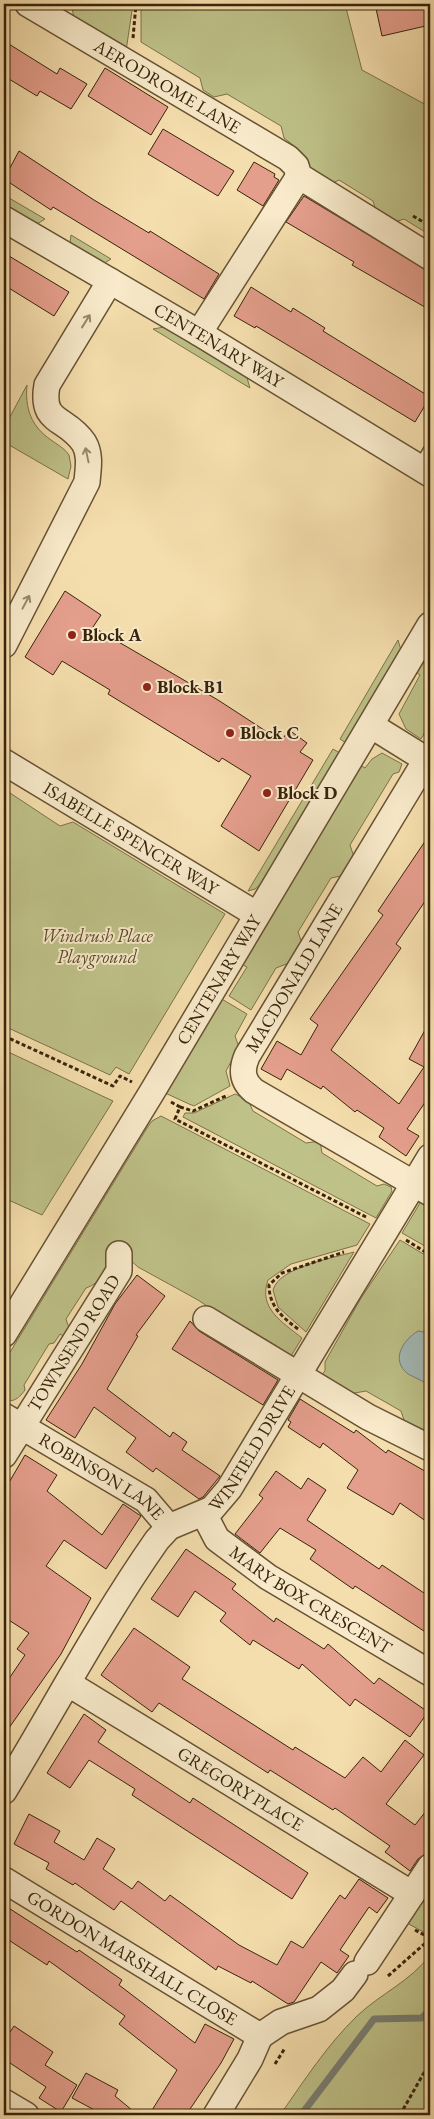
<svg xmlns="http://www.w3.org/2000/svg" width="434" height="2119" font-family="'EB Garamond',serif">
<rect width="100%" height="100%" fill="#f5dead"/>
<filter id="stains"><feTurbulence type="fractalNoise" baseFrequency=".004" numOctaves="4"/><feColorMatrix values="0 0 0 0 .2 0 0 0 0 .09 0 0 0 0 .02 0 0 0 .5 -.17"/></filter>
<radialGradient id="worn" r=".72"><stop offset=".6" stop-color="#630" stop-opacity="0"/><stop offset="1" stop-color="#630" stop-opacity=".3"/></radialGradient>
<path fill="#bec188" stroke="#7b724a" d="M66,4H133L126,51L74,19L72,7Z
M141,4H280L288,10L300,4H345L362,70L430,107V235L404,219L392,223L377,214L373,201L339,180L328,185L306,171L302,154L297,148L284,138L281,126L227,94L214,97L203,90L200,78L141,42Z
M4,195L45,219L37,224L4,204Z
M71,235L111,259L103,264L70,243Z
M164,327L247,378L250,388L153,329Z
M27,385C25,409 31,426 51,440C58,445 64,448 69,455L71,466L68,479L4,442V428Z
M398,640L401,650L346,743L340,739Z
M430,644V723L421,739L406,729L399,714L420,675L414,671Z
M333,749L340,753L262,883L255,889L248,891Z
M382,753L402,764L399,772L393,774L350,845L354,857L341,876L331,878L298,932L302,943L289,963L276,968L251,1010L229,996L247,967L241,964L360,765L365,768L372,759Z
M4,789L60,826L73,822L225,914L129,1074L116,1067L110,1075L4,1026Z
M220,998L247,1014L235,1036L239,1047L226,1071L230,1086L194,1106L189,1104L163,1092Z
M4,1050L113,1101L42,1215L4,1198Z
M235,1094L248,1100L253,1111L306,1143L320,1141L322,1153L377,1186L384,1184L391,1187L392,1191L376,1218L183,1117L185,1113H194Z
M161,1116L370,1224L357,1245L291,1264L268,1280C258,1308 282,1322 302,1338L288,1361L280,1348L247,1328H240L198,1300L138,1267L116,1247L107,1253C110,1268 101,1283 86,1288L66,1319L69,1328L65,1337L60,1334L54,1343L49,1344L24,1385L25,1390C20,1397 13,1404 4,1399V1362L147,1128L152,1121Z
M423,1198L430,1205V1249L402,1233Z
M400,1240L430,1258V1333L426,1332L408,1373L430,1385V1438L407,1429L401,1411L366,1391L349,1394L321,1375L325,1371V1362L361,1298Z
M354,1252L306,1332L278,1307L273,1290C279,1267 333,1258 354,1252Z
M430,1880V1933L429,1935L405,1922Z
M430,1955V2115H280C304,2081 327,2045 357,2016C380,1994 411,1981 430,1955Z"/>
<path fill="#a2b9b6" stroke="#787d72" d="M418,1331L430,1333V1385C423,1381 415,1378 408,1374C390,1360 403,1340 418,1331Z"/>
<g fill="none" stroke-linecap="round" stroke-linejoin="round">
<path stroke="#787d72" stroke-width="7" d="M301,2115L374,2019L422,2018L430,2009"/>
</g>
<path fill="#e49e8c" stroke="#38240c" d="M375,4H430V25L382,36Z
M4,41L57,74L60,68L87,84L71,109L40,91L37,96L4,76Z
M105,68L168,107L151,135L88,96Z
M163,129L234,171L218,196L148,154Z
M19,151L94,200L149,233L150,231L219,274L204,299L53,207L51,210L4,179Z
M254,162L275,174L274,177L279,180L263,206L237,190Z
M304,196L430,272V310L352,265L354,262L286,222Z
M4,253L69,292L54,316L4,285Z
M251,287L291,312L293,308L325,328L323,331L430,397L415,422L256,326L255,328L234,316Z
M65,591L101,615L93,627L218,700L281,741L289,730L307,743L300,752L313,760L259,851L221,826L251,776L222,758L219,762L108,694L110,690L62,661L53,675L25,657Z
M430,834V894L396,944L401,948L331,1050L399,1104L424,1067L409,1059L430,1021V1095L407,1129L419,1136L406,1156L379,1137L384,1128L357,1110L355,1112L323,1086L321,1089L287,1069L281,1080L261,1069L277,1041L301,1055L318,1025L310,1019L383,915L378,911Z
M137,1275L165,1296L136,1335L138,1336L107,1389L170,1437L173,1432L187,1442L182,1450L220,1476L203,1497L199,1499L156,1468L153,1472L126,1452L136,1438L94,1407L75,1438L46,1420L82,1364L115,1304Z
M190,1321L199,1331L278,1380L263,1405L172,1349Z
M300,1399L354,1433L356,1430L386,1453L388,1450L430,1474V1524L400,1503L393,1515L347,1488L358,1470L323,1443L320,1448L288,1427L291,1422L288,1420Z
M25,1455L57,1475L47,1491L102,1535L123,1504L141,1516L106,1569L64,1540L46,1566L91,1598L61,1654L4,1735V1686L25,1655L17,1649L29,1633L4,1617V1491Z
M276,1471L301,1489L308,1478L326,1490L307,1520L379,1569L382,1565L430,1597V1635L355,1586L353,1589L310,1559L316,1550L280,1528L260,1553L235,1534L263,1498L259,1495Z
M186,1549L236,1584L232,1589L274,1622L276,1618L324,1649L328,1644L374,1684L379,1678L428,1712L410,1737L355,1699L350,1706L302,1664L299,1669L253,1640L250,1645L220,1621L226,1613L195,1591L178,1617L151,1599Z
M134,1628L190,1667L182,1679L293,1750L295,1747L345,1778L363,1757L381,1772L405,1740L424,1755L386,1804L415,1825L430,1806V1851L418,1859L410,1871L385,1852L390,1846L335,1808L333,1810L270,1770L268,1773L159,1703L152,1712L101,1675Z
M84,1714L106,1730L98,1742L190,1803L193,1798L308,1873L292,1899L132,1795L135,1789L89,1760L70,1788L47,1773Z
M29,1814L60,1831L54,1842L84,1860L97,1838L115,1849L103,1869L132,1889L138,1881L165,1901L170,1895L239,1945L277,1965L291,1941L303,1948L340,1895L345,1899L359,1879L388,1898L377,1913L369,1907L340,1950L349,1956L337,1973L321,1962L294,2002L288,2004L252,1981L251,1983L218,1966L216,1970L121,1901L114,1910L75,1883L73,1885L46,1869L49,1863L14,1844Z
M4,1905L77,1952L79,1950L122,1980L119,1985L195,2043L205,2024L234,2039L221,2063L186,2115H149L177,2070L119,2024L125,2016L49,1961L47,1965L4,1937Z
M14,2026L53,2052L45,2065L77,2085L61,2112L39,2098L46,2087L4,2059V2041Z
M86,2073L118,2090L115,2096L138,2115H104L72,2098Z"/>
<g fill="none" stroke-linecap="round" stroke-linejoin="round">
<g stroke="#675234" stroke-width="15">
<path id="service" d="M420,467L430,450"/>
</g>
<g stroke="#675234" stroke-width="28">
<g id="minor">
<path id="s1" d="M28,4L288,158L296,166L299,176L430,257"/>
<path id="s2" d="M4,219L199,333L430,474"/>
<path d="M199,333L299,176"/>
<path d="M4,645L87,482C88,469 91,455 84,443C66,416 40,425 47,385L110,281"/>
<path d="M372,726L430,762"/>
<path d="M426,760L247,1056C241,1070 242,1081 254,1091L430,1193"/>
<path id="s3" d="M4,762L256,914"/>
<path d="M206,1319L368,1417L430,1448"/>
<path id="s4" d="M4,1334L152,1092L430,625"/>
<path id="s5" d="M4,1416L146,1500L169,1527"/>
<path id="s6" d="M4,1455L119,1271V1254"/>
<path id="s7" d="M204,1514L217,1539L268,1577L430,1673"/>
<path id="s8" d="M69,1684L412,1894L367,1962"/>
<path id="s9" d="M4,1791C55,1707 101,1620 157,1540L169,1527L212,1509L229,1489L430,1157"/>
<path id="s10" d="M4,1880L260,2036L250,2059L216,2115"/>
<path d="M412,1894L430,1867"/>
<path d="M260,2036L281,2022L319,2009L343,1990L355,1974"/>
<path d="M4,2102L26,2115"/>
</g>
</g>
<path stroke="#38240c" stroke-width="3" stroke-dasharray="4 2.5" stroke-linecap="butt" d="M133,38L136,4
M413,216L430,226
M4,1036L113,1086L120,1076L132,1082
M171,1102L180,1107L175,1119L366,1217
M180,1107L193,1111L228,1095
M406,1240L430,1255
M298,1329C282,1317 269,1306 269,1285L282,1273L344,1252
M415,1930L430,1938
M388,1976L430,1939
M275,2064L285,2048
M400,2115L430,2062"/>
<use href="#service" stroke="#f8eaca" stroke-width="12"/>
<use href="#minor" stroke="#f8eaca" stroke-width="25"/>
</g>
<defs><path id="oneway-shaft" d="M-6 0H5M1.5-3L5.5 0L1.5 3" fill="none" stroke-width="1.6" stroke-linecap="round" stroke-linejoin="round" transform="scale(1.25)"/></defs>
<g stroke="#98876b">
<use href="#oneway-shaft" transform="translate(86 321) rotate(-58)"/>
<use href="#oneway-shaft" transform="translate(87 455) rotate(-102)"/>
<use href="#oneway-shaft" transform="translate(26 602) rotate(-62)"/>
</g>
<g fill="#8f2418" stroke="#f8eaca" stroke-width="2">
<circle cx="72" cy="635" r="5"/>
<circle cx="147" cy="687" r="5"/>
<circle cx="230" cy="733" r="5"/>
<circle cx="267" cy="793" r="5"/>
</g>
<g text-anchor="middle" stroke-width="4" stroke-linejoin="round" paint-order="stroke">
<g font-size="18" fill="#38240c" stroke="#f8eaca">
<text dy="6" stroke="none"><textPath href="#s1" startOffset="162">AERODROME LANE</textPath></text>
<text dy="6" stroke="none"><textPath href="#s2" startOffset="249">CENTENARY WAY</textPath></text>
<text dy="6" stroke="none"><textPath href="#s3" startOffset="148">ISABELLE SPENCER WAY</textPath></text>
<text transform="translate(294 978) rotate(-59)" y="6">MACDONALD LANE</text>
<text dy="6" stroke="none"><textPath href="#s4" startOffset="414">CENTENARY WAY</textPath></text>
<text dy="6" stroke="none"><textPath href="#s6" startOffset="132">TOWNSEND ROAD</textPath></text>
<text dy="6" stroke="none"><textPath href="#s9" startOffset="431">WINFIELD DRIVE</textPath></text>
<text dy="6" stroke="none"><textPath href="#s5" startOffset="115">ROBINSON LANE</textPath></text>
<text dy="6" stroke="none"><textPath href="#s7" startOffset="140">MARY BOX CRESCENT</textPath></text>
<text dy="6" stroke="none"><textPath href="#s8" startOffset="201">GREGORY PLACE</textPath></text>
<text dy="6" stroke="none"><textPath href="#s10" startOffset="150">GORDON MARSHALL CLOSE</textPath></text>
</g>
<g font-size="18" font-weight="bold" fill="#38240c" stroke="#f8eaca" text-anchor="start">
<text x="82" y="641">Block A</text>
<text x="157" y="693">Block B1</text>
<text x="240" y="739">Block C</text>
<text x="277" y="799">Block D</text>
</g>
<g font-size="18" font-style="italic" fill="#5a4b2b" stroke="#f8eaca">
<text x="97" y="942">Windrush Place<tspan x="97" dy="21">Playground</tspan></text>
</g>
</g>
<rect width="434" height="2119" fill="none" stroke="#f5dead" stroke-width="20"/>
<rect x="5" y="5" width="424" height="2109" fill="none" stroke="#38240c" stroke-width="2.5"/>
<rect x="10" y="10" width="414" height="2099" fill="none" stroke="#38240c"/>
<rect width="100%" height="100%" filter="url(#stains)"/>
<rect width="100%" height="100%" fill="url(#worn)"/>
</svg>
